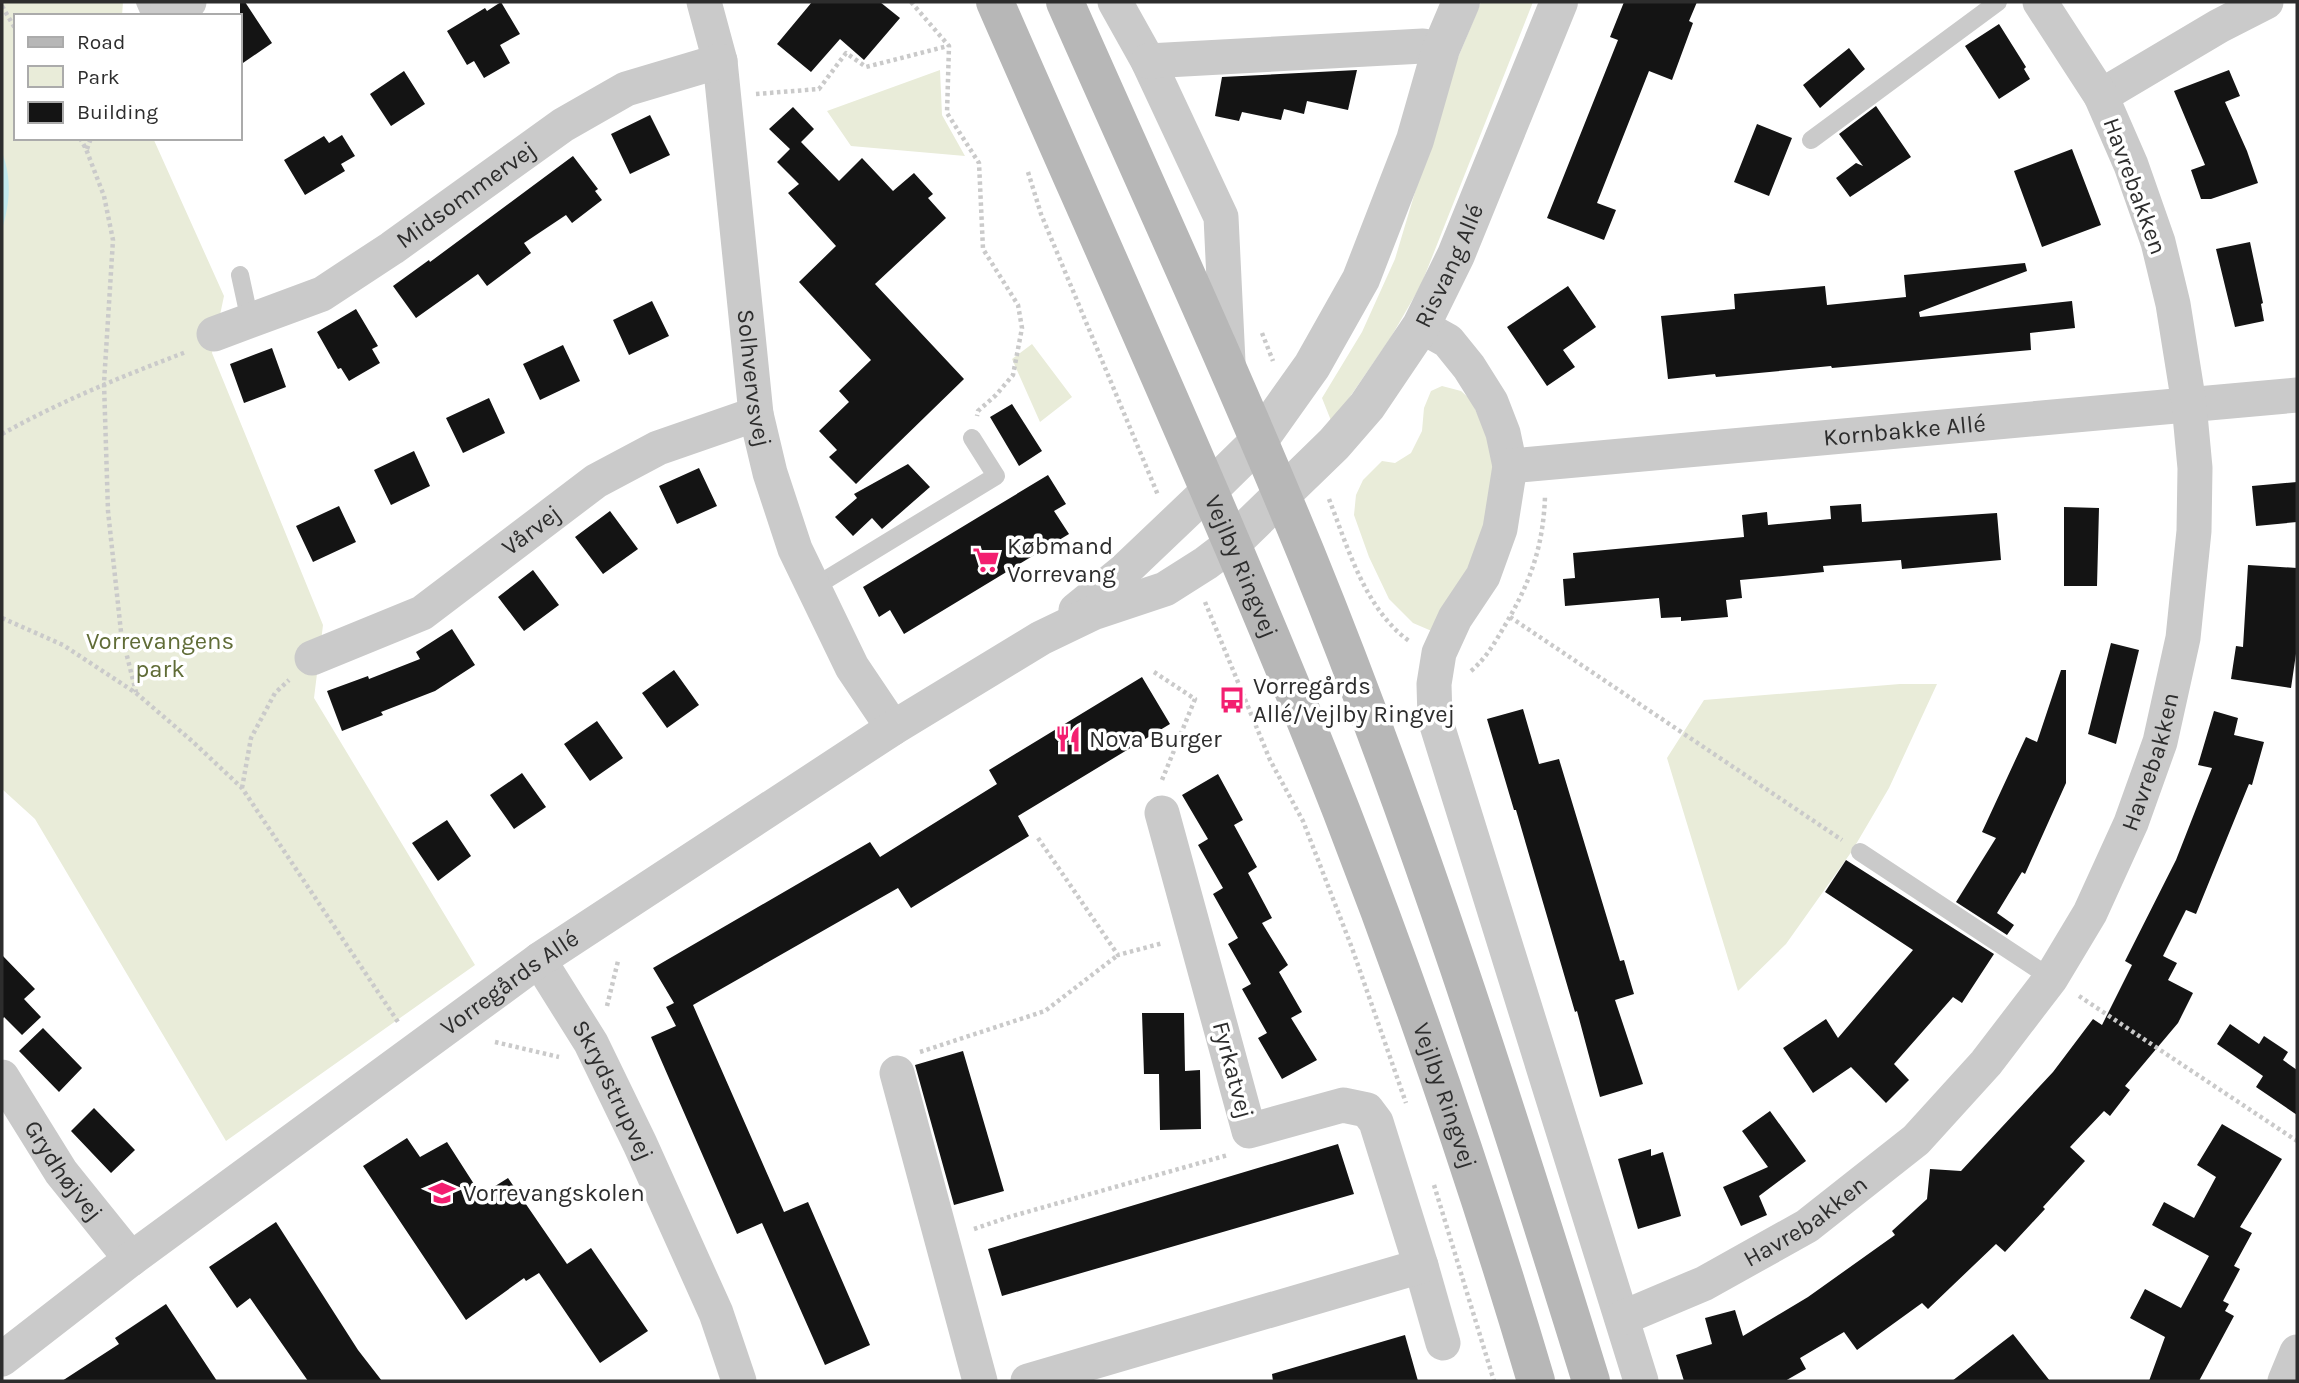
<svg xmlns="http://www.w3.org/2000/svg" width="2299" height="1383" font-family="Karla,sans-serif">
<rect width="100%" height="100%" fill="#fff"/>
<path fill="#e9ecd9" d="M2,2H123L122,16H16V138H153L224,296L212,353L323,625L314,698L475,965L226,1141L35,819L2,789Z
M1481,2H1533L1421,285L1391,337L1332,423L1322,398L1362,332L1395,259L1448,82Z
M940,70L942,115L965,156L851,146L827,111Z
M1032,344L1072,397L1040,422L1012,359Z
M1442,386L1461,391L1471,400L1486,433L1494,465L1481,554L1434,632L1413,623L1389,599L1369,557L1354,515L1356,495L1363,480L1382,461L1395,463L1411,453L1422,431L1424,408L1431,391Z
M1900,684H1937L1889,788L1852,851L1786,944L1738,991L1667,758L1704,700Z"/>
<path fill="#c3eaee" d="M2,152C12,179 10,203 2,229Z"/>
<path fill="#141414" d="M240,2H245L272,43L240,65Z
M501,2L520,34L500,45L510,63L484,78L474,61L467,65L447,31L485,8L487,11Z
M812,2H880L900,18L864,60L840,39L811,72L777,44Z
M1624,2H1697L1689,21L1693,23L1672,80L1649,71L1619,147L1597,203L1616,210L1604,240L1547,218L1618,40L1610,37Z
M1999,24L2026,67L2024,69L2030,79L1999,99L1965,46Z
M1849,48L1865,69L1820,108L1803,85Z
M1357,70L1348,110L1307,101L1304,114L1284,109L1281,120L1242,112L1239,121L1215,116L1222,77Z
M2229,70L2240,96L2225,102L2247,151L2258,183L2211,199H2201L2191,170L2205,165L2174,91Z
M404,71L425,104L391,126L370,94Z
M1876,106L1911,157L1850,197L1836,178L1856,163L1863,166L1839,134Z
M793,107L814,129L801,142L839,181L862,158L893,191L914,173L933,194L928,198L946,218L875,284L964,379L856,484L829,457L837,450L819,431L849,402L839,391L871,360L799,282L836,246L788,193L799,184L777,162L790,149L769,129Z
M650,115L670,155L630,174L611,134Z
M1757,124L1792,138L1769,196L1734,182Z
M342,135L355,156L341,164L345,171L305,195L284,160L324,136L329,143Z
M2072,149L2101,225L2042,247L2014,171Z
M573,156L598,189L595,191L602,200L572,223L566,215L524,243L531,253L487,286L478,274L416,318L393,286L429,260L430,262Z
M2250,242L2263,303L2261,304L2264,321L2235,327L2216,249Z
M2025,263L2027,271L1919,312L1920,317L2072,301L2075,328L2030,333L2031,350L1832,368L1831,366L1716,377L1715,374L1668,379L1661,316L1735,309L1734,294L1825,286L1827,305L1906,297L1904,275Z
M1568,286L1596,327L1563,350L1575,367L1547,386L1507,327Z
M652,301L669,336L629,355L613,320Z
M356,309L378,346L372,349L380,363L349,381L341,368L338,369L317,332Z
M563,345L580,381L540,400L523,364Z
M272,348L286,387L244,403L230,364Z
M489,398L505,433L463,453L446,418Z
M1012,404L1042,451L1019,466L990,417Z
M414,451L430,486L391,505L374,470Z
M908,464L930,487L882,529L872,518L853,536L835,517L857,498L854,494Z
M699,468L717,506L677,524L659,486Z
M1048,475L1066,504L1054,511L1069,534L904,634L890,610L879,617L863,587Z
M2297,482V522L2256,526L2252,486Z
M1861,504L1862,522L1997,513L2001,560L1902,569L1901,560L1823,566L1824,572L1740,580L1742,598L1726,600L1728,617L1681,621V617L1661,618L1659,598L1565,606L1563,579L1575,578L1573,553L1744,537L1742,515L1767,512L1768,525L1831,519L1830,506Z
M339,506L356,542L313,562L296,526Z
M2064,507L2099,508L2097,586H2064Z
M610,511L638,549L603,574L575,537Z
M2248,565L2297,568V647L2291,688L2231,679L2236,646L2243,647Z
M533,570L559,605L524,631L498,597Z
M452,629L475,665L435,691L381,712L383,715L342,731L327,691L368,676L369,679L420,659L416,652Z
M2111,643L2139,650L2116,744L2088,734Z
M674,670L699,705L667,728L642,693Z
M2061,670H2066V783L2025,874L2022,872L1997,913L2014,925L2007,935L1956,902L1996,838L1982,832L2026,737L2037,742Z
M1142,677L1170,724L1018,816L1029,836L911,908L898,888L693,1005L784,1212L808,1202L870,1345L825,1365L762,1223L737,1234L651,1037L676,1026L666,1007L674,1003L653,968L870,842L880,857L997,784L989,770Z
M1523,709L1539,764L1559,759L1620,961L1624,960L1634,994L1615,1000L1643,1084L1600,1097L1577,1011L1575,1012L1516,810H1514L1487,719Z
M2214,711L2238,718L2234,735L2264,742L2252,785L2249,784L2196,914L2186,910L2163,956L2177,963L2168,980L2193,993L2178,1023L2125,1086L2130,1090L2110,1116L2104,1111L2070,1147L2085,1161L2043,1207L2045,1209L2005,1252L1996,1244L1928,1309L1922,1303L1857,1350L1844,1332L1800,1358L1806,1369L1785,1381H1684L1676,1355L1712,1344L1705,1318L1735,1310L1743,1336L1808,1297L1895,1235L1892,1231L1927,1199L1930,1169L1961,1171L2053,1072L2093,1019L2102,1025L2132,965L2125,961L2176,860L2212,768L2198,765Z
M597,721L623,758L590,781L564,744Z
M522,773L546,807L514,829L490,795Z
M1218,774L1243,820L1234,825L1257,867L1248,873L1272,918L1262,923L1288,965L1279,972L1302,1012L1291,1018L1317,1060L1282,1079L1258,1038L1267,1033L1242,989L1251,984L1228,944L1238,938L1213,894L1223,888L1198,845L1208,839L1182,795Z
M447,820L471,856L438,881L412,843Z
M1846,860L1994,954L1962,1003L1953,997L1894,1064L1909,1080L1886,1103L1851,1067L1813,1093L1783,1048L1826,1019L1838,1038L1913,950L1825,892Z
M2,955L35,989L24,999L41,1017L22,1035L4,1017L2,1020Z
M1142,1013H1184L1185,1071L1200,1070L1201,1129L1160,1130L1159,1074H1144Z
M2230,1024L2259,1044L2264,1036L2288,1052L2283,1060L2297,1070V1115L2256,1087L2263,1076L2217,1044Z
M43,1028L82,1068L59,1092L19,1051Z
M963,1051L1004,1191L954,1205L915,1065Z
M94,1108L135,1150L111,1173L71,1131Z
M1770,1111L1806,1161L1759,1196L1767,1215L1741,1226L1723,1187L1768,1167L1742,1131Z
M2222,1124L2282,1159L2240,1227L2252,1233L2234,1266L2240,1269L2223,1301L2229,1304L2225,1311L2234,1316L2199,1381H2149L2165,1337L2130,1318L2145,1289L2181,1308L2209,1256L2152,1225L2164,1202L2194,1218L2216,1177L2197,1165Z
M407,1138L420,1157L447,1142L481,1195L508,1178L567,1264L591,1248L648,1331L600,1363L539,1273L526,1281L524,1278L466,1320L363,1166Z
M1338,1144L1354,1194L1002,1296L988,1249Z
M1651,1149V1156L1663,1152L1681,1216L1638,1229L1618,1159Z
M276,1222L358,1350L382,1381H308L250,1298L237,1308L209,1267Z
M166,1304L217,1381H62L119,1344L115,1338Z
M2013,1334L2050,1381H1952Z
M1405,1335L1418,1381H1273L1272,1374Z"/>
<g fill="none" stroke-linecap="round" stroke-linejoin="round">
<path stroke="#cacaca" stroke-width="4.5" stroke-dasharray="3.5 3.5" stroke-linecap="butt" d="M911,2L949,46L947,113L979,163L983,249L1018,305L1022,328L1013,375L996,395L978,411L977,416
M2,6L16,30
M756,94L819,89L846,53L866,67L948,46
M80,138L86,149L104,196L113,240L104,383L108,511L121,632L136,692
M87,149L91,138
M1028,172L1041,214L1158,495
M1262,333L1273,361
M2,434C61,401 123,376 186,352
M1329,499C1348,548 1365,609 1409,641
M1205,602L1270,760L1303,821L1352,948L1406,1103
M1510,617L1842,840
M2,618L63,645L136,693L192,741L242,788L398,1022
M1471,671C1486,658 1494,644 1504,627C1530,583 1543,548 1545,497
M1154,672L1195,699L1162,780
M242,788L251,738L275,693L289,680
M1038,838L1118,955L1163,943
M2079,996L2297,1141
M607,1006L618,961
M495,1042L559,1057
M920,1052L1045,1011L1118,955
M1434,1185L1494,1381
M974,1229L1009,1217L1228,1155"/>
<path stroke="#cacaca" stroke-width="18" d="M145,2L151,16
M1811,140L1998,2
M240,275L250,321
M814,587L996,476L972,438
M1860,852L2051,978"/>
<g stroke="#cacaca" stroke-width="35">
<path id="s1" d="M704,2L720,61L756,414L770,473L795,549L852,667L893,728"/>
<path d="M1115,2L1148,61L1221,217L1228,362"/>
<path d="M165,16L189,2"/>
<path d="M1148,61L1423,46L1441,49"/>
<path d="M2101,96L2219,26L2266,2"/>
<path d="M1421,326L1448,341L1469,367L1491,402L1503,433L1510,466L1500,529L1483,576L1455,618L1439,653L1434,684L1435,719L1641,1381"/>
<path id="s2" d="M214,334L322,294L392,248L563,125L626,89L720,61"/>
<path id="s3" d="M1510,466L2297,395"/>
<path d="M1076,610L1125,570L1208,491"/>
<path id="s4" d="M312,658L422,613L596,481L658,448L756,414"/>
<path id="s5" d="M539,960L591,1043L640,1144L716,1313L739,1381"/>
<path d="M897,1073L980,1381"/>
<path id="s6" d="M2,1077L61,1172L131,1259"/>
<path d="M1421,1266L1443,1343"/>
<path id="s7" d="M1622,1318L1705,1283L1807,1226L1916,1140L1986,1063L2051,978L2090,913L2131,823L2160,742L2183,638L2194,531L2195,468L2189,404L2173,304L2158,242L2131,165L2101,96L2040,2"/>
<path id="s8" d="M2,1359L131,1259L539,960L893,728L1041,638L1093,613L1165,589L1206,563L1231,544"/>
<path d="M1028,1381L1421,1266L1376,1122L1367,1110L1343,1105L1249,1131L1162,813"/>
<path d="M2285,1381L2297,1352"/>
</g>
<g stroke="#cacaca" stroke-width="38">
<path d="M1208,491L1258,442L1312,366L1361,279L1415,140L1441,49L1461,2"/>
<path id="s9" d="M1231,544L1334,444L1367,406L1421,326L1456,255L1559,2"/>
</g>
<g stroke="#b7b7b7" stroke-width="38">
<path id="s10" d="M995,2C1112,270 1234,537 1341,810C1414,998 1479,1188 1536,1381"/>
<path d="M1065,2C1146,185 1230,368 1306,553C1416,823 1505,1103 1591,1381"/>
</g>
</g>
<defs>
<g id="supermarket-bare" transform="scale(2.1)"><path d="M-6-5.5h2.5l.6 2H6L4.5 2H-2.5L-4.4-4H-6ZM-1.5 3.2a1.3 1.3 0 1 0 .1 0ZM3 3.2a1.3 1.3 0 1 0 .1 0Z" fill="#f31f70" stroke="#fff" stroke-width="2.5" paint-order="stroke"/></g>
<g id="bus-bare" transform="scale(2.1)"><path d="M-5-6H5V4H4V6H2V4H-2V6H-4V4H-5ZM-3.5-4V0h7V-4ZM-3.5 1.2v1.5H-2V1.2ZM2 1.2v1.5H3.5V1.2Z" fill="#f31f70" stroke="#fff" stroke-width="2.5" paint-order="stroke"/></g>
<g id="restaurant-bare" transform="scale(2.1)"><path d="M-5-6h1v4h1v-4h1v4h1v-4h1v5L-1.5 .5V6h-2V.5L-5-1ZM5-6V6H3V1.5H1.5Q1.5-4 5-6Z" fill="#f31f70" stroke="#fff" stroke-width="2.5" paint-order="stroke"/></g>
<g id="school-bare" transform="scale(2.1)"><path d="M0-5L7-2L0 1L-7-2ZM-4 1L0 2.5L4 1V4Q0 6-4 4Z" fill="#f31f70" stroke="#fff" stroke-width="2.5" paint-order="stroke"/></g>
</defs>
<g fill-rule="evenodd">
<use href="#supermarket-bare" x="986" y="560"/>
<use href="#bus-bare" x="1232" y="700"/>
<use href="#restaurant-bare" x="1068" y="739"/>
<use href="#school-bare" x="442" y="1193"/>
</g>
<g text-anchor="middle" stroke-width="7" stroke-linejoin="round" paint-order="stroke">
<g font-size="24" fill="#2d2d2d" stroke="#fff">
<text transform="translate(2135 186) rotate(70)" y="8">Havrebakken</text>
<text dy="8" stroke="none"><textPath href="#s2" startOffset="290">Midsommervej</textPath></text>
<text dy="8" stroke="none"><textPath href="#s9" startOffset="357">Risvang Allé</textPath></text>
<text dy="8" stroke="none"><textPath href="#s1" startOffset="380">Solhvervsvej</textPath></text>
<text dy="8" stroke="none"><textPath href="#s3" startOffset="396">Kornbakke Allé</textPath></text>
<text dy="8" stroke="none"><textPath href="#s4" startOffset="256">Vårvej</textPath></text>
<text dy="8" stroke="none"><textPath href="#s10" startOffset="616">Vejlby Ringvej</textPath></text>
<text dy="8" stroke="none"><textPath href="#s7" startOffset="796">Havrebakken</textPath></text>
<text dy="8" stroke="none"><textPath href="#s8" startOffset="632">Vorregårds Allé</textPath></text>
<text transform="translate(1233 1070) rotate(75)" y="8">Fyrkatvej</text>
<text dy="8" stroke="none"><textPath href="#s5" startOffset="150">Skrydstrupvej</textPath></text>
<text dy="8" stroke="none"><textPath href="#s10" startOffset="1183">Vejlby Ringvej</textPath></text>
<text dy="8" stroke="none"><textPath href="#s6" startOffset="112">Grydhøjvej</textPath></text>
<text dy="8" stroke="none"><textPath href="#s7" startOffset="208">Havrebakken</textPath></text>
</g>
<g font-size="24" fill="#2d2d2d" stroke="#fff" text-anchor="start">
<text x="1007" y="554">Købmand<tspan x="1007" dy="28">Vorrevang</tspan></text>
<text x="1253" y="694">Vorregårds<tspan x="1253" dy="28">Allé/Vejlby Ringvej</tspan></text>
<text x="1089" y="747">Nova Burger</text>
<text x="463" y="1201">Vorrevangskolen</text>
</g>
<g font-size="24" fill="#606c37" stroke="#fff">
<text x="160" y="649">Vorrevangens<tspan x="160" dy="28">park</tspan></text>
</g>
</g>
<rect width="2299" height="1383" fill="none" stroke="#2d2d2d" stroke-width="7"/>
<rect x="14" y="14" width="228" height="126" fill="#ffffff" stroke="#ababab" stroke-width="2"/>
<rect x="28" y="37" width="35" height="10" fill="#b7b7b7" stroke="#ababab" stroke-width="2"/>
<text x="77" y="49" font-size="21" fill="#2d2d2d">Road</text>
<rect x="28" y="66" width="35" height="21" fill="#e9ecd9" stroke="#ababab" stroke-width="2"/>
<text x="77" y="84" font-size="21" fill="#2d2d2d">Park</text>
<rect x="28" y="102" width="35" height="21" fill="#141414" stroke="#ababab" stroke-width="2"/>
<text x="77" y="119" font-size="21" fill="#2d2d2d">Building</text>
</svg>
